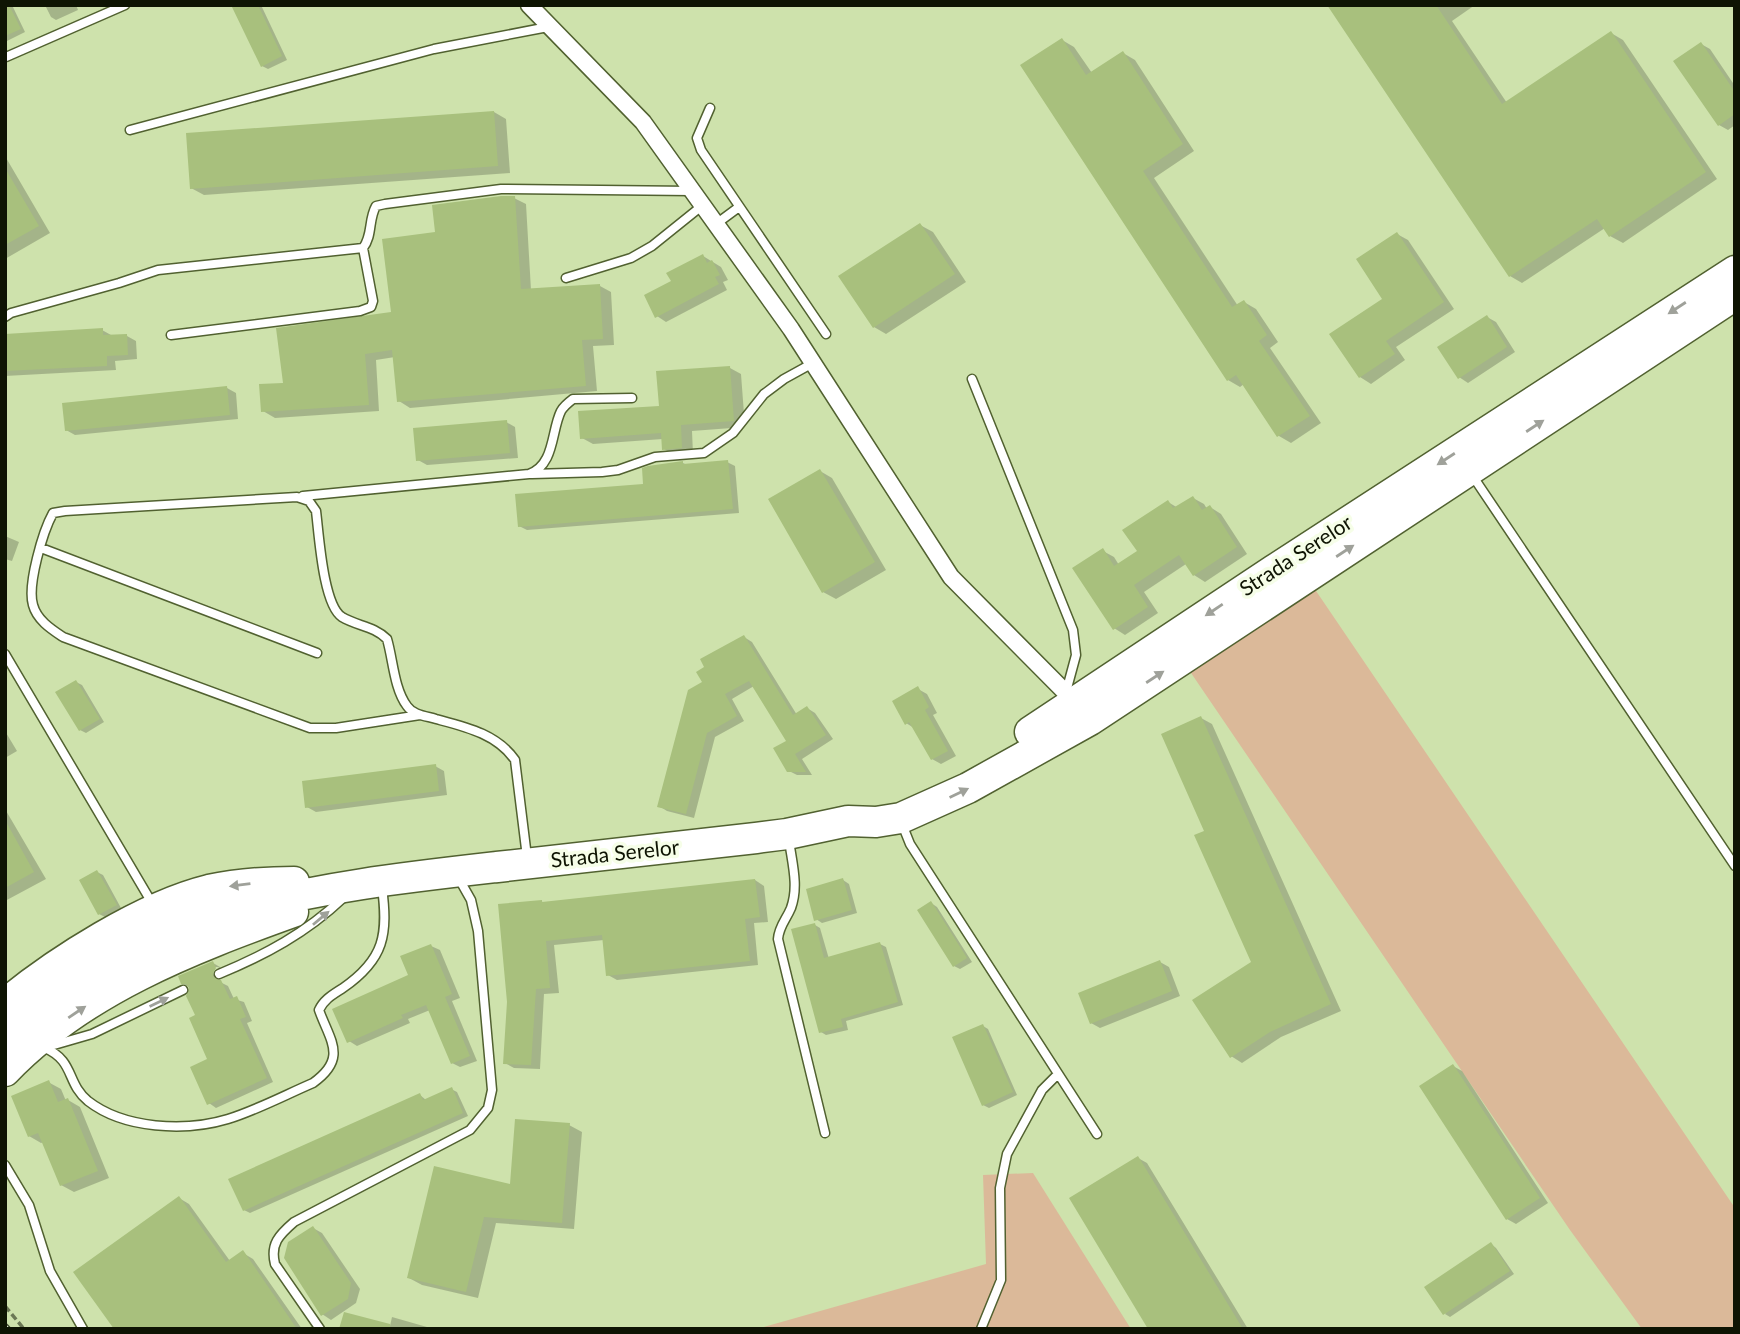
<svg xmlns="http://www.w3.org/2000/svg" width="1740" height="1334" font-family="Lato,sans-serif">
<rect width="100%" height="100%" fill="#cee2ac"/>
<path fill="#dbb999" d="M1312,585L1735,1208V1329H1642L1570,1230L1189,670Z
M1033,1173L1131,1329H757L986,1264L983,1175Z"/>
<path fill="#0003" fill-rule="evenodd" d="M5,5H12L25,32L5,42Z
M45,5H76L78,10L56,20L51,17Z
M233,5H261L287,60L268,69L262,66Z
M1329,5H1475L1452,21L1507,103L1611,33L1623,40L1717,179L1623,243L1610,236L1605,228L1522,283L1510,276Z
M1062,40L1074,47L1092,73L1123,53L1135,60L1194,151L1154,178L1238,306L1244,302L1256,309L1278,342L1270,348L1321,423L1291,443L1279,436L1244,384L1240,387L1228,380Z
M1701,44L1710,49L1735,86V125L1728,130L1719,125Z
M494,112L506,119L510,173L204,195L191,188Z
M5,156L50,233L5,259Z
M514,198L526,204L531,290L600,286L611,292L614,345L593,346L597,391L410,408L399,401L395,357L376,360L379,411L275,418L263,411L285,384L393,313L437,234Z
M920,225L933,232L966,282L886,334L874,327Z
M1397,234L1408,240L1454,309L1396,347L1405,360L1371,384L1360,377L1332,335L1384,299Z
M703,256L721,267L728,280L723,282L727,290L666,322L657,316Z
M1487,317L1496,322L1515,352L1468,383L1459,377Z
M102,330L111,335L127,336L136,341L137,359L115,361L116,370L5,376V343Z
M730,368L741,374L745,427L692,431L693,454L675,455L664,449L663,439L593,444L582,438L661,407Z
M227,388L236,393L238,419L75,435L66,430Z
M506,422L515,427L518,458L427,465L418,460Z
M727,462L735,466L739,513L527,530L519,526L645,486L683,463L687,465Z
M820,471L832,478L886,570L836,599L823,592Z
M1193,498L1204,504L1207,509L1210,507L1221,514L1247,554L1205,582L1194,575L1186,564L1144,592L1158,613L1125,635L1114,628L1103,551L1114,557L1119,565L1139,552L1168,502L1178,508Z
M5,536L19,542L12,561L5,559Z
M744,637L752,642L797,715L807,708L815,713L833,739L802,759L812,775H797L789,771V741L754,686L732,699L744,721L715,737L694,818L667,811L659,806L704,682Z
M76,682L82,685L104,722L86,733L80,730Z
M918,689L927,694L937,713L933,715L956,756L941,764L932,759L914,728L906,723Z
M1201,718L1212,724L1341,1011L1281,1037L1242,1063L1231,1056L1253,962L1207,832Z
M5,731L17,751L5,758Z
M435,766L444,771L447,795L316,812L307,807Z
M5,809L46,879L5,901Z
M97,872L103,875L121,908L105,917L99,914Z
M755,880L764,886L768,922L754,923L758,965L617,980L608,975L604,940L554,945L559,993L544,994L540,1069L514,1068L505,1063L541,901L546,904Z
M843,880L849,884L857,913L822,923L816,919Z
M931,903L937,907L972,962L960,969L954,966Z
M815,925L820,928L829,959L880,944L886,947L903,1005L846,1021L848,1030L826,1035L821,1032Z
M431,946L440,950L460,998L452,1001L477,1061L460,1067L452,1063L430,1010L408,1019L410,1023L357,1046L349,1041L410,976Z
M1160,962L1169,967L1180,996L1100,1028L1091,1023Z
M213,963L220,967L223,973L219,977L220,982L228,986L234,999L244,1002L252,1021L247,1023L273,1082L216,1108L209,1103L210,1060L191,988L182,983ZM215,967H219L209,981Z
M983,1026L988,1029L1017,1095L989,1108L983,1105Z
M1453,1066L1462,1071L1548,1203L1516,1224L1507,1219Z
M48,1082L61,1089L66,1101L68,1100L80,1107L109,1178L74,1192L61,1185L44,1142L41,1143L29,1136Z
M451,1089L457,1092L468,1116L250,1213L244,1210L420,1095L426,1100Z
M569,1125L582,1132L574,1229L496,1223L478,1298L422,1285L409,1278L511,1186Z
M1138,1158L1147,1163L1248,1329H1150Z
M179,1198L189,1204L230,1261L243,1253L253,1259L302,1329H116Z
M313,1228L322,1233L360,1289L356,1303L331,1320L322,1314Z
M1491,1244L1496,1248L1514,1274L1450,1317L1445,1314Z
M392,1317L434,1329H341L390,1326Z"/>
<path fill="#a8c07d" d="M5,5H9L21,29L5,36Z
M231,5H258L282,56L261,67Z
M1327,5H1436L1502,104L1611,31L1706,172L1609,237L1597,219L1509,277Z
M1062,38L1086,75L1123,51L1183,144L1143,171L1232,307L1244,300L1267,335L1259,341L1310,416L1277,437L1236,375L1227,381L1020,65Z
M1701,42L1735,92V114L1718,126L1673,61Z
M494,111L498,166L190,189L186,133Z
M5,168L39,226L5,245Z
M501,196H515L521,289L600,284L603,339L582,340L586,386L397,402L392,350L365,354L369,405L261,412L259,384L283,383L276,328L391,312L382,239L435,232L432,205Z
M920,223L955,274L873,328L838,276Z
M1397,232L1444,302L1386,341L1395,354L1359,378L1329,334L1382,299L1356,259Z
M703,254L707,263L712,260L720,275L715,277L719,284L655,318L644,295L671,281L666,273Z
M1487,315L1507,347L1458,379L1437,347Z
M103,328V335L127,334L128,355L107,356V366L5,371V334Z
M730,366L734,421L681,425L682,448L662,450L661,433L580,439L578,411L659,406L656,371Z
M227,386L230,415L65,431L62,403Z
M507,420L510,453L416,461L413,428Z
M728,460L733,509L518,527L515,494L643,484L642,468L648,466L683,461V464Z
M820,469L875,562L822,593L768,499Z
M1193,496L1202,510L1210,505L1237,547L1193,576L1179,555L1134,585L1148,607L1113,630L1072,568L1103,548L1114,566L1137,551L1122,530L1168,500L1173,508Z
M744,635L793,715L807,706L826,735L795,754L806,772H787L773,748L786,741L749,681L725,694L737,716L707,733L686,814L657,807L688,690L702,682L696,672L704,667L700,659Z
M76,680L100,719L79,731L55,692Z
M918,686L929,707L925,710L948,751L931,760L909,722L905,725L892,701Z
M1201,716L1331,1004L1270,1032L1230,1058L1192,1000L1251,962L1194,835L1204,831L1161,734Z
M436,764L439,791L305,808L302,781Z
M5,820L34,872L5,888Z
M97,870L117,905L98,915L79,880Z
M843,878L852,910L814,921L806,889Z
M755,879L760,917L745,919L750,961L606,976L602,935L546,941L550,988L536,989L531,1065L503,1064L507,1002L498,904L542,900V902Z
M931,901L967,958L953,967L917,910Z
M815,923L824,958L880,942L898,1002L841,1019L843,1027L819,1033L791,929Z
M431,944L452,994L445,997L470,1056L451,1064L426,1005L401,1015L403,1018L347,1043L332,1009L408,975L400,956Z
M1160,960L1172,991L1090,1024L1078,993Z
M213,961L216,968L213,973V977L221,980L230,999L237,996L246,1017L240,1019L267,1078L207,1105L190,1067L207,1059L189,1018L195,1015L186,996L189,988L186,984H181L178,976Z
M983,1024L1013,1092L982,1106L952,1037Z
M1453,1064L1540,1198L1506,1220L1419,1086Z
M49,1080L58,1102L68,1098L98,1171L60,1186L38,1133L28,1137L11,1096Z
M452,1087L463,1113L243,1211L228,1179L420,1093L423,1100Z
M515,1119L570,1123L562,1223L484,1217L466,1292L407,1278L434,1166L510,1184Z
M1138,1156L1243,1329H1148L1069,1198Z
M179,1196L226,1262L243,1250L297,1329H114L73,1272Z
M313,1226L351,1283L348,1299L321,1316L284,1258L288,1242Z
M1491,1242L1510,1271L1443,1315L1424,1287Z
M344,1312L390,1324V1329H339Z"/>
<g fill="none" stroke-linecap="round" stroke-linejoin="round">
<g stroke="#516130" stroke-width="11">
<path id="lane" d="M6,57L125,5
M710,108L697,138L701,150L826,334
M130,130L434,49L548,27
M716,224L739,207
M566,278L631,258L652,246L703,205
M5,317L11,313L119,283L158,270L363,248C373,235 368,220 376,206L385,204L501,189L692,191
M171,335L360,311L371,307L373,301L363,248
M972,379L1073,630L1076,655L1066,692
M532,474L602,472L618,470L655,457L704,453L733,433L764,394L784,379L813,363
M1472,475L1735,866
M303,496L529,474C555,465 551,431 561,411C564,406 569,402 573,399L632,398
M41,548L317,653
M5,654L152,903
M420,715L336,728H310L63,637C51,629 37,620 33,605C27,585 43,531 53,513L65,511L297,497L309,501L316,511C319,534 323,605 342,617C357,626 374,626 387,639C393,659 394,689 407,706C413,715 426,716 436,719C466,727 497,734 515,760L527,857
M902,824L910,844L1097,1134
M789,840C792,863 799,886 791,908C786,920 779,926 778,939L825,1133
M219,974C265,955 306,933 343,898
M47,1047L92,1034L183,990
M45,1048C75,1061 66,1083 88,1101C124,1129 185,1132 228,1119C257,1110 285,1095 313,1083C348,1058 330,1041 319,1010C324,999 334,994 343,988C385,959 388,934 382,887
M5,1165L29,1205L50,1271L83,1329
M320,1329L275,1264C270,1244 279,1235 294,1222L470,1130L488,1108L492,1090L478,931L471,900L458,877
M981,1329L1001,1280L1000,1188L1007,1154L1042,1090L1057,1075"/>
</g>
<g stroke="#516130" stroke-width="19">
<path id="street" d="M529,5L643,122L791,329L951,577L1076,703"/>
</g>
<g stroke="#516130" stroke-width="33">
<path id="highway" d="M1030,732L1274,570L1735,271
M5,1004C57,961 144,906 209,890C237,884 265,882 294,882
M5,1038C137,907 321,887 497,867C583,857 669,847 756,838L787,834L848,821L876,822L901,818L968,788L1090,720L1735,295
M5,1071C83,990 190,949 293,912"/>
</g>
<path stroke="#6b7855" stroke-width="3.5" stroke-dasharray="7 3.5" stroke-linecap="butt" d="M5,1306L24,1329"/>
<use href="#lane" stroke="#fff" stroke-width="8"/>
<use href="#street" stroke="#fff" stroke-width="16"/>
<use href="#highway" stroke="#fff" stroke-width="30"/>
<g stroke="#3f492e" stroke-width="8">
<path id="rail" d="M5,1327L7,1329"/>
</g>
<use href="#rail" stroke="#f6fee8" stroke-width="5" stroke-dasharray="16" stroke-linecap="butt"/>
</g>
<defs><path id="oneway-solid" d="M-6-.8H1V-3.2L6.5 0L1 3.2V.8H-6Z" transform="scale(1.75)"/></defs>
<g fill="#9fa19a">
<use href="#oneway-solid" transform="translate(1677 308) rotate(147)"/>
<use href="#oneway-solid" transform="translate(1535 426) rotate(-33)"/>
<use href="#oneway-solid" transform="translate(1446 459) rotate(147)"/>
<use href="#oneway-solid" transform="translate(1345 551) rotate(-33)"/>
<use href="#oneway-solid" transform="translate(1214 610) rotate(146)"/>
<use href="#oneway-solid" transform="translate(1155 677) rotate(-33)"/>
<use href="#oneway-solid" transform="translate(959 793) rotate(-26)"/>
<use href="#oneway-solid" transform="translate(240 885) rotate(173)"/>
<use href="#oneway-solid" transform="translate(321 918) rotate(-40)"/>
<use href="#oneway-solid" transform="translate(159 1002) rotate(-26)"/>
<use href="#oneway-solid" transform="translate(77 1012) rotate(-34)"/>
</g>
<g text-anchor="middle" stroke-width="7" stroke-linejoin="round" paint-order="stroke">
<g font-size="21" fill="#0e1403" stroke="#f6fee8">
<text transform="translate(1296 556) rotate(-33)" y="7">Strada Serelor</text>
<text transform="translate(615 854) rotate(-6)" y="7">Strada Serelor</text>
</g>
</g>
<rect width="1740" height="1334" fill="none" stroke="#0e1403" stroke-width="14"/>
</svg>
